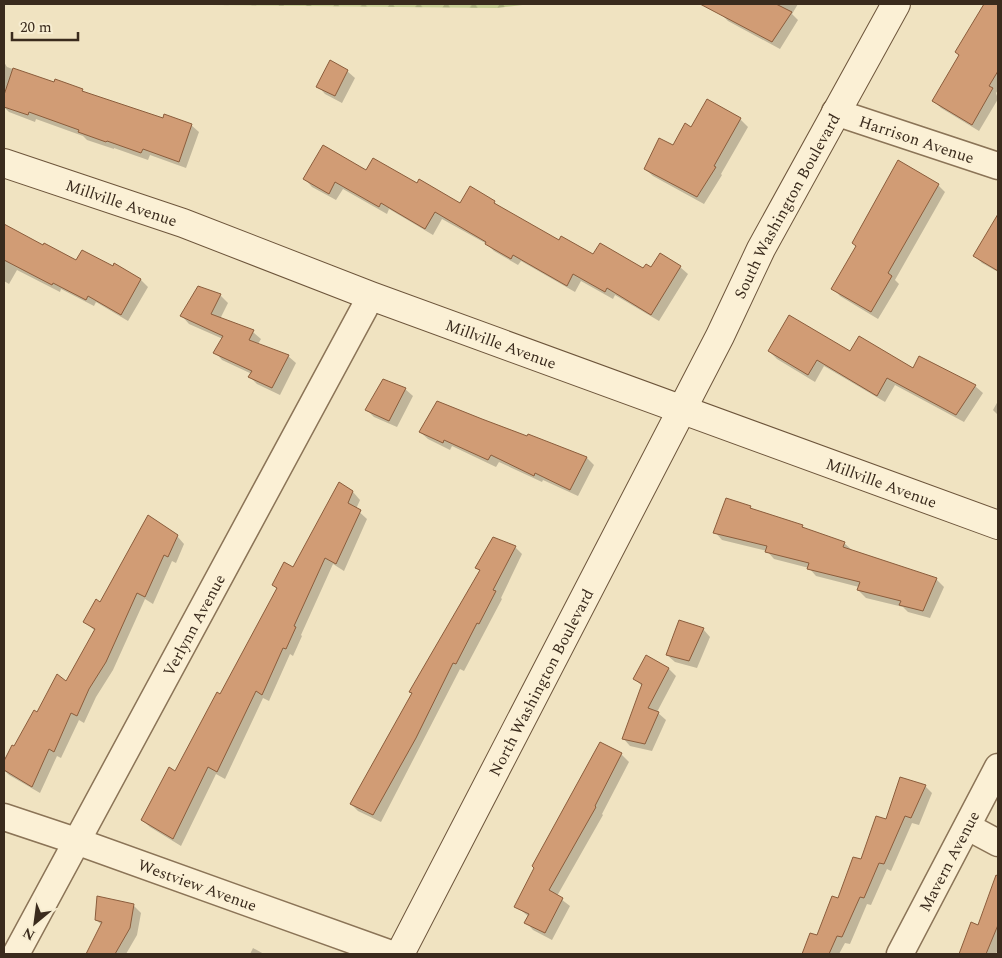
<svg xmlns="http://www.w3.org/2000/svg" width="1002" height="958" font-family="Spectral,serif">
<defs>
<pattern id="forest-firs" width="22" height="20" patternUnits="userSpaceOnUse" patternTransform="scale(1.25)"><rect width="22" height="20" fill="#c7cf94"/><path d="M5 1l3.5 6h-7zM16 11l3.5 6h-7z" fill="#acb27f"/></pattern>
</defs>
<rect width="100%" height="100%" fill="#f0e3c1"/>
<path fill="url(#forest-firs)" d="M120,4H531L496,8Z"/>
<path fill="#0003" d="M726,4H798L792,14L798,20L780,49L728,21L721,14Z
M984,4H998V90L996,93L998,99L979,131L941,108L934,101L960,56L957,52Z
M4,62L7,67L55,84L82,90L87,94L163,120L191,125L199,132L186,168L150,155L148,160L114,148V149L87,140L83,136L36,119L35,122L9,112L4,107Z
M347,71L355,78L342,103L325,94L318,86Z
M740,119L748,127L721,174L722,175L704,204L653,176L645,169L673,147L691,128Z
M367,172L418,185L461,204L494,202L502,209L559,242L594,256L644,270L680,267L688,274L659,321L615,295L613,299L581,281L575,292L521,261L518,265L494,251L487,244L442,219L433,235L389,209L387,214L343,189L336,200L312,187L305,179Z
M938,185L945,192L895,280L899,284L878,319L840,296L833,288Z
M996,221L998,223V272L982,263L975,256Z
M4,226L43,247L77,262L141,280L148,287L128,321L96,302L94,306L61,289L60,292L17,270L9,284L4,281Z
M220,295L228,303L220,319L253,332L261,339L258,344L288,356L296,363L280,395L257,384L250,377L252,374L222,360L215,352L223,339L189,324L182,316Z
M769,351L850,353L975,386L983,393L964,422L895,385L885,402L824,366L815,382L777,359Z
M405,389L413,396L397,427L374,417L367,410Z
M998,401V415L993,410Z
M482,421L587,458L594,465L578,496L543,480L542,482L499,462L496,467L452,446L450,450L428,439L420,432Z
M339,484L353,492L360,500L356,509L367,519L344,571L333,564L301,635L302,636L293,656L290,654L269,701L263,698L225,779L216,774L181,846L150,827L142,820L175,773L220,696L277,589L274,585L293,569Z
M750,507L755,511L802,526L806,530L844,543L852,550L936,579L944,587L930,618L908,612L903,607L866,598L858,590L859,587L816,576L809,568L774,559L767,551L722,540L715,532Z
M177,536L184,544L176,563L172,561L153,604L145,599L113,670L96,697L84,723L79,720L61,758L57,756L40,793L9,775L4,770V763L13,747L15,748L37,714L67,683L95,631L85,622L101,604Z
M515,547L522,554L501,598L502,599L464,671L460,669L381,822L358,811L351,804L413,694L410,692L481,572L477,568Z
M703,629L710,637L697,668L675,662L667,655Z
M646,657L669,669L676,676L657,712L666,720L652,751L630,746L623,738L642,686L635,679Z
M621,754L629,762L602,814L603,815L557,896L570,906L552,940L533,930L526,922L529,917L516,906Z
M925,786L932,793L919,825L912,823L891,871L887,869L871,905L867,904L850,944L845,943L839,954H803L811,934L818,937L886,820Z
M995,882L998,884V949L996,954H960L972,924L979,926Z
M133,905L141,913L137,935L126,954H87L102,925L96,920Z
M253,948L264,954H250Z"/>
<path fill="#d19c75" stroke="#8b5d3c" d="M700,4H776L792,12L772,42Z
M984,4H998V71L989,86L993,88L972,125L932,101L959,55L955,52Z
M330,60L348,70L335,96L316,87Z
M13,68L54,82L55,79L83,89L82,91L163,118L164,114L192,124L179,162L143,149L141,153L107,141L106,142L78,132L79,130L29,112L28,115L4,107V95Z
M707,99L741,118L714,166L716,167L697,197L644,169L659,138L673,145L685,123L691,127Z
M323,145L366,170L373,158L417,183L419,179L460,203L470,186L495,201L494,203L559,240L561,236L593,254L600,243L643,268L646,264L651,267L660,253L681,266L651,315L607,288L605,292L573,274L567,286L513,255L511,259L485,244L486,242L435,212L425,229L381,203L379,207L335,182L329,194L303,179Z
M898,160L939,184L888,273L892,276L871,312L831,289L856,246L852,243Z
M998,214V271L973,256Z
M4,224L43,245L44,243L76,260L82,250L113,266L114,263L141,279L121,315L88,296L86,300L53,283L52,285L4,260Z
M198,286L221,294L211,314L254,330L249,340L289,355L272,388L248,377L252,371L213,353L223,336L180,316Z
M789,315L850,351L859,336L913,368L919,356L976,385L956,415L887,378L877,396L817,360L808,375L768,351Z
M383,379L406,388L389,421L365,410Z
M437,401L482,419L527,436L528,434L587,457L570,490L535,473L534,476L491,455L488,460L444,440L443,443L419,432Z
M339,482L353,491L348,503L361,510L336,564L325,558L294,626L296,627L286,649L283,648L262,695L256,691L217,772L208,767L173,839L141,820L169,767L175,771L217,692L220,694L277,588L272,585L284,562L293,567Z
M726,498L751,506L750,508L803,525L802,527L845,542L843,547L937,578L923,611L899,605L901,601L857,590L860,582L807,569L809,563L765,552L767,546L713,533Z
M148,515L178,535L168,557L164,555L145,597L137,593L106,662L89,689L77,716L71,713L54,752L49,749L32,787L4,770V761L12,745L14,746L34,710L37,712L57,674L66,681L95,629L83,622L96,599L100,602Z
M493,537L516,546L493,590L496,591L479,624L477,623L456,664L453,663L416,738L373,815L350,804L412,693L409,692L480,570L475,568Z
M679,620L704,628L689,661L666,655Z
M646,655L669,668L648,708L659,712L645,744L622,739L642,684L633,679Z
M600,742L622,753L595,806L596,807L549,890L563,898L545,933L524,923L529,914L514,907L534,868L532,866Z
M900,777L926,785L911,818L905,816L884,864L879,863L864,898L860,897L842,937L837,936L829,954H802L810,933L817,935L832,896L838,898L853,857L861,859L876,816L886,819Z
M996,875L998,876V925L986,954H959L971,922L978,925Z
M97,896L134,904L130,928L115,954H86L102,922L95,920Z"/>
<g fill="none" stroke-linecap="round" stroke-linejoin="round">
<g stroke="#8b7457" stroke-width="29">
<g id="street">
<path id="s1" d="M835,112L998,166"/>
<path id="s2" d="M4,817L76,841L391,954"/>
<path d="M968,827L998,843"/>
<path id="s3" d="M16,954L371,296"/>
<path id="s4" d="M900,954L998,767"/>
</g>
</g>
<g stroke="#6d553b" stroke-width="30">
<g id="secondary">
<path id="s5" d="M4,163L183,223L371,296L998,525"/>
<path id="s6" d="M400,954L720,336L761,249L896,4"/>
</g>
</g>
<use href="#street" stroke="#fbf0d5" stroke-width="26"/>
<use href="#secondary" stroke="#fbf0d5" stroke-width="28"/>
</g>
<g text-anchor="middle" stroke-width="4.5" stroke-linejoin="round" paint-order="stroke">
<g font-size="16" fill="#3a2b1d" stroke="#f7edd1">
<text dy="6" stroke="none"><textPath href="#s1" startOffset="86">Harrison Avenue</textPath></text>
<text dy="6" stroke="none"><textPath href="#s5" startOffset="124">Millville Avenue</textPath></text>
<text dy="6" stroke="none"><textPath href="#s6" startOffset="842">South Washington Boulevard</textPath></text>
<text dy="6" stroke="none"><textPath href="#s5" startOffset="529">Millville Avenue</textPath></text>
<text dy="6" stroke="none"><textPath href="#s5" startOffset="934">Millville Avenue</textPath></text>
<text dy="6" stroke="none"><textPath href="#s3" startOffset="374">Verlynn Avenue</textPath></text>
<text dy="6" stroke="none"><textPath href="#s6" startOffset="306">North Washington Boulevard</textPath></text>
<text dy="6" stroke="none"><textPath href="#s4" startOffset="105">Mavern Avenue</textPath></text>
<text dy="6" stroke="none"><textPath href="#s2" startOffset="205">Westview Avenue</textPath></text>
</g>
</g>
<rect width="1002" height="958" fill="none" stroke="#3a2b1d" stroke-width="10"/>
<g transform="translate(35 923) rotate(209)" stroke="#f7edd1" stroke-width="4" paint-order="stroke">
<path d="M0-4L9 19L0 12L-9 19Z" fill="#3a2b1d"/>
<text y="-8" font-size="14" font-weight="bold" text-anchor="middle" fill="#3a2b1d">N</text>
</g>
<path d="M12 32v8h66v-8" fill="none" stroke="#3a2b1d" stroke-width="2.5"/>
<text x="20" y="32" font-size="15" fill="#3a2b1d" stroke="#f7edd1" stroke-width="4" paint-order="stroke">20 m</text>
</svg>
